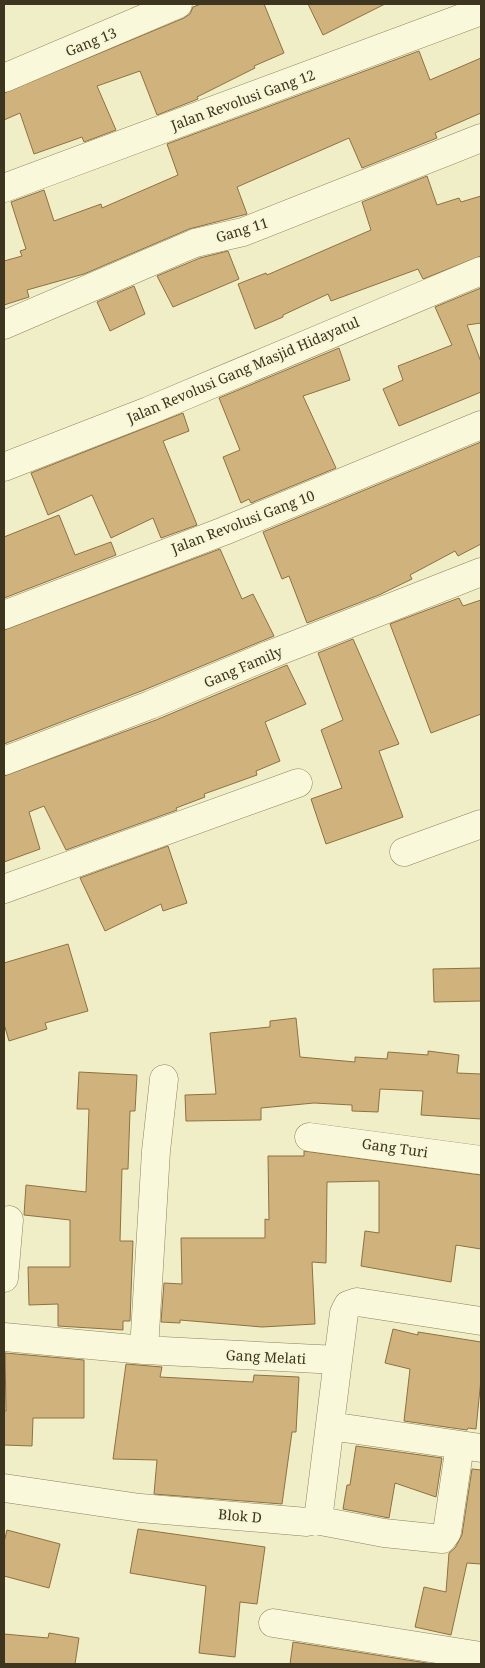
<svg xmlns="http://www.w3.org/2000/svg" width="485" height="1668" font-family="'Noto Serif',serif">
<rect width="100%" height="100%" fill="#f0eec7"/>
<path fill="#d0b37c" stroke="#8e7140" d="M201,4H264L284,53L254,66L255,68L197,97L198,99L157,115L140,71L97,86L116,130L84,142L82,137L34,154L20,113L4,120V93L184,18L190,14L193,7Z
M308,4H385L323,35Z
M419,51L430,80L481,58V113L435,133L437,138L362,168L349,138L237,187L247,214L189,229L84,274L27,290L29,297L4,305V261L22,256L20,251L26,249L11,202L44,190L54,221L101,204L102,208L178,175L167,144Z
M427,176L437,205L459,198L461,202L481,196V256L423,279L418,269L331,301L328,294L283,315V317L255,329L238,284L266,273L267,275L371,230L362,202Z
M228,251L239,279L173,307L157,276L200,258Z
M134,286L145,314L110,331L97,302Z
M481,288V323L467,325L481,362V392L399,426L383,389L403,380L398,366L452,345L435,307Z
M339,348L350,380L303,396L336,468L251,503L249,499L241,503L223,457L240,450L219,398Z
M183,413L189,431L163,441L197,525L161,538L153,518L111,538L92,495L48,515L31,473Z
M481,442V544L458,556L455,551L410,575L412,579L379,595L307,623L289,576L282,579L263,532Z
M59,515L75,555L111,542L116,555L4,598V537Z
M220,549L242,599L253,594L274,636L144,690L4,744V630Z
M459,598L463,606L481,600V714L431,733L390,624Z
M353,639L399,744L379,751L403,817L326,844L311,799L342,788L321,730L343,720L318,653Z
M287,665L306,704L265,722L280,761L256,771L257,775L204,794L205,797L176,808L177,810L66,850L44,806L29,812L40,849L4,862V776L156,720Z
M168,846L187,903L163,911L161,904L105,931L80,878Z
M68,944L88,1011L45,1023L47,1029L9,1041L4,1024V963Z
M481,968V1001L434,1002L433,969Z
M296,1018L300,1057L355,1062V1057L387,1059L388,1052L428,1055V1051L459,1055L457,1073L481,1074V1119L421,1115L423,1091L380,1089L378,1112L352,1111V1105L314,1103L261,1108V1120L186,1121L185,1095L216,1094L210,1033L270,1027V1021Z
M79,1072L137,1075L135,1111H130L128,1169H122L120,1241H133L130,1321H123V1330L58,1326V1304L29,1305L28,1267H70V1220L24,1215L26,1185L86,1192L89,1109H77Z
M304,1151L481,1175V1249L456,1245L451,1282L361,1266L365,1231L379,1233V1181L327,1182L326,1263L312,1262L315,1324L262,1327L180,1320V1323L161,1322L164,1283L182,1284L181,1238H265V1219L269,1220L268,1156H304Z
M393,1329L418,1335V1332L481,1342V1379L476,1429L468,1428L467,1430L404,1421L410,1369L385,1363Z
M5,1353L84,1360V1418H33L32,1446L4,1445V1411H6Z
M126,1364L162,1367L160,1377L253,1382L254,1375L299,1377L296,1432H292L282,1504L154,1494L157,1460L113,1459Z
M356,1446L442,1458L436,1497L395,1483L389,1518L343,1509L347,1485H350Z
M472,1469L481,1470V1564L467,1563L451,1635L415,1627L424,1587L446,1592L449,1553L455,1548L462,1535Z
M138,1529L265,1547L257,1604L240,1602L235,1657L199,1653L206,1586L130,1573Z
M7,1530L60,1544L49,1588L4,1576V1542Z
M49,1633L79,1638L75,1664H4V1634L48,1638Z
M293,1642L433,1664H290Z"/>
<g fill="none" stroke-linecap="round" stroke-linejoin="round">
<g stroke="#8d825b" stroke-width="29">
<path id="minor" d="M4,78L178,4
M4,188L481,11
M4,325L195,243L243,232L481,138
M4,467L148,411L481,271
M4,615L224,531L481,425
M4,761L150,705L269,655L481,572
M404,852L481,824
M4,889L298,783
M309,1137L481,1160
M4,1278L9,1220
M4,1337L144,1350L338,1360L344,1313L348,1305L357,1302L481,1321
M144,1350L156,1151L164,1079
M330,1426L481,1448
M4,1488L140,1508L307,1522L315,1520L319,1512L338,1360
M315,1520L384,1533L442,1539L447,1532L460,1445
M273,1623L481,1656"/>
</g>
<use href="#minor" stroke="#faf8db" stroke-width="28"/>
</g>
<g text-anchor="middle" stroke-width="4" stroke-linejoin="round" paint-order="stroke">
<g font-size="14" fill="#3d351f" stroke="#f7f6d7">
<text transform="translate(91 42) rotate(-22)" y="5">Gang 13</text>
<text transform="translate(243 100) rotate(-20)" y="5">Jalan Revolusi Gang 12</text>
<text transform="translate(242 230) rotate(-17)" y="5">Gang 11</text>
<text transform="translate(243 370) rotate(-23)" y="5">Jalan Revolusi Gang Masjid Hidayatul</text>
<text transform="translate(243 522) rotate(-21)" y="5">Jalan Revolusi Gang 10</text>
<text transform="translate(243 667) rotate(-23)" y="5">Gang Family</text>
<text transform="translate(395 1148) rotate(8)" y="5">Gang Turi</text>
<text transform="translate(266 1357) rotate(3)" y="5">Gang Melati</text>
<text transform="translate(240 1516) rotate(5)" y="5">Blok D</text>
</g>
</g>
<rect width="485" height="1668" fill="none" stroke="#3d351f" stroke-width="10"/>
</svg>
